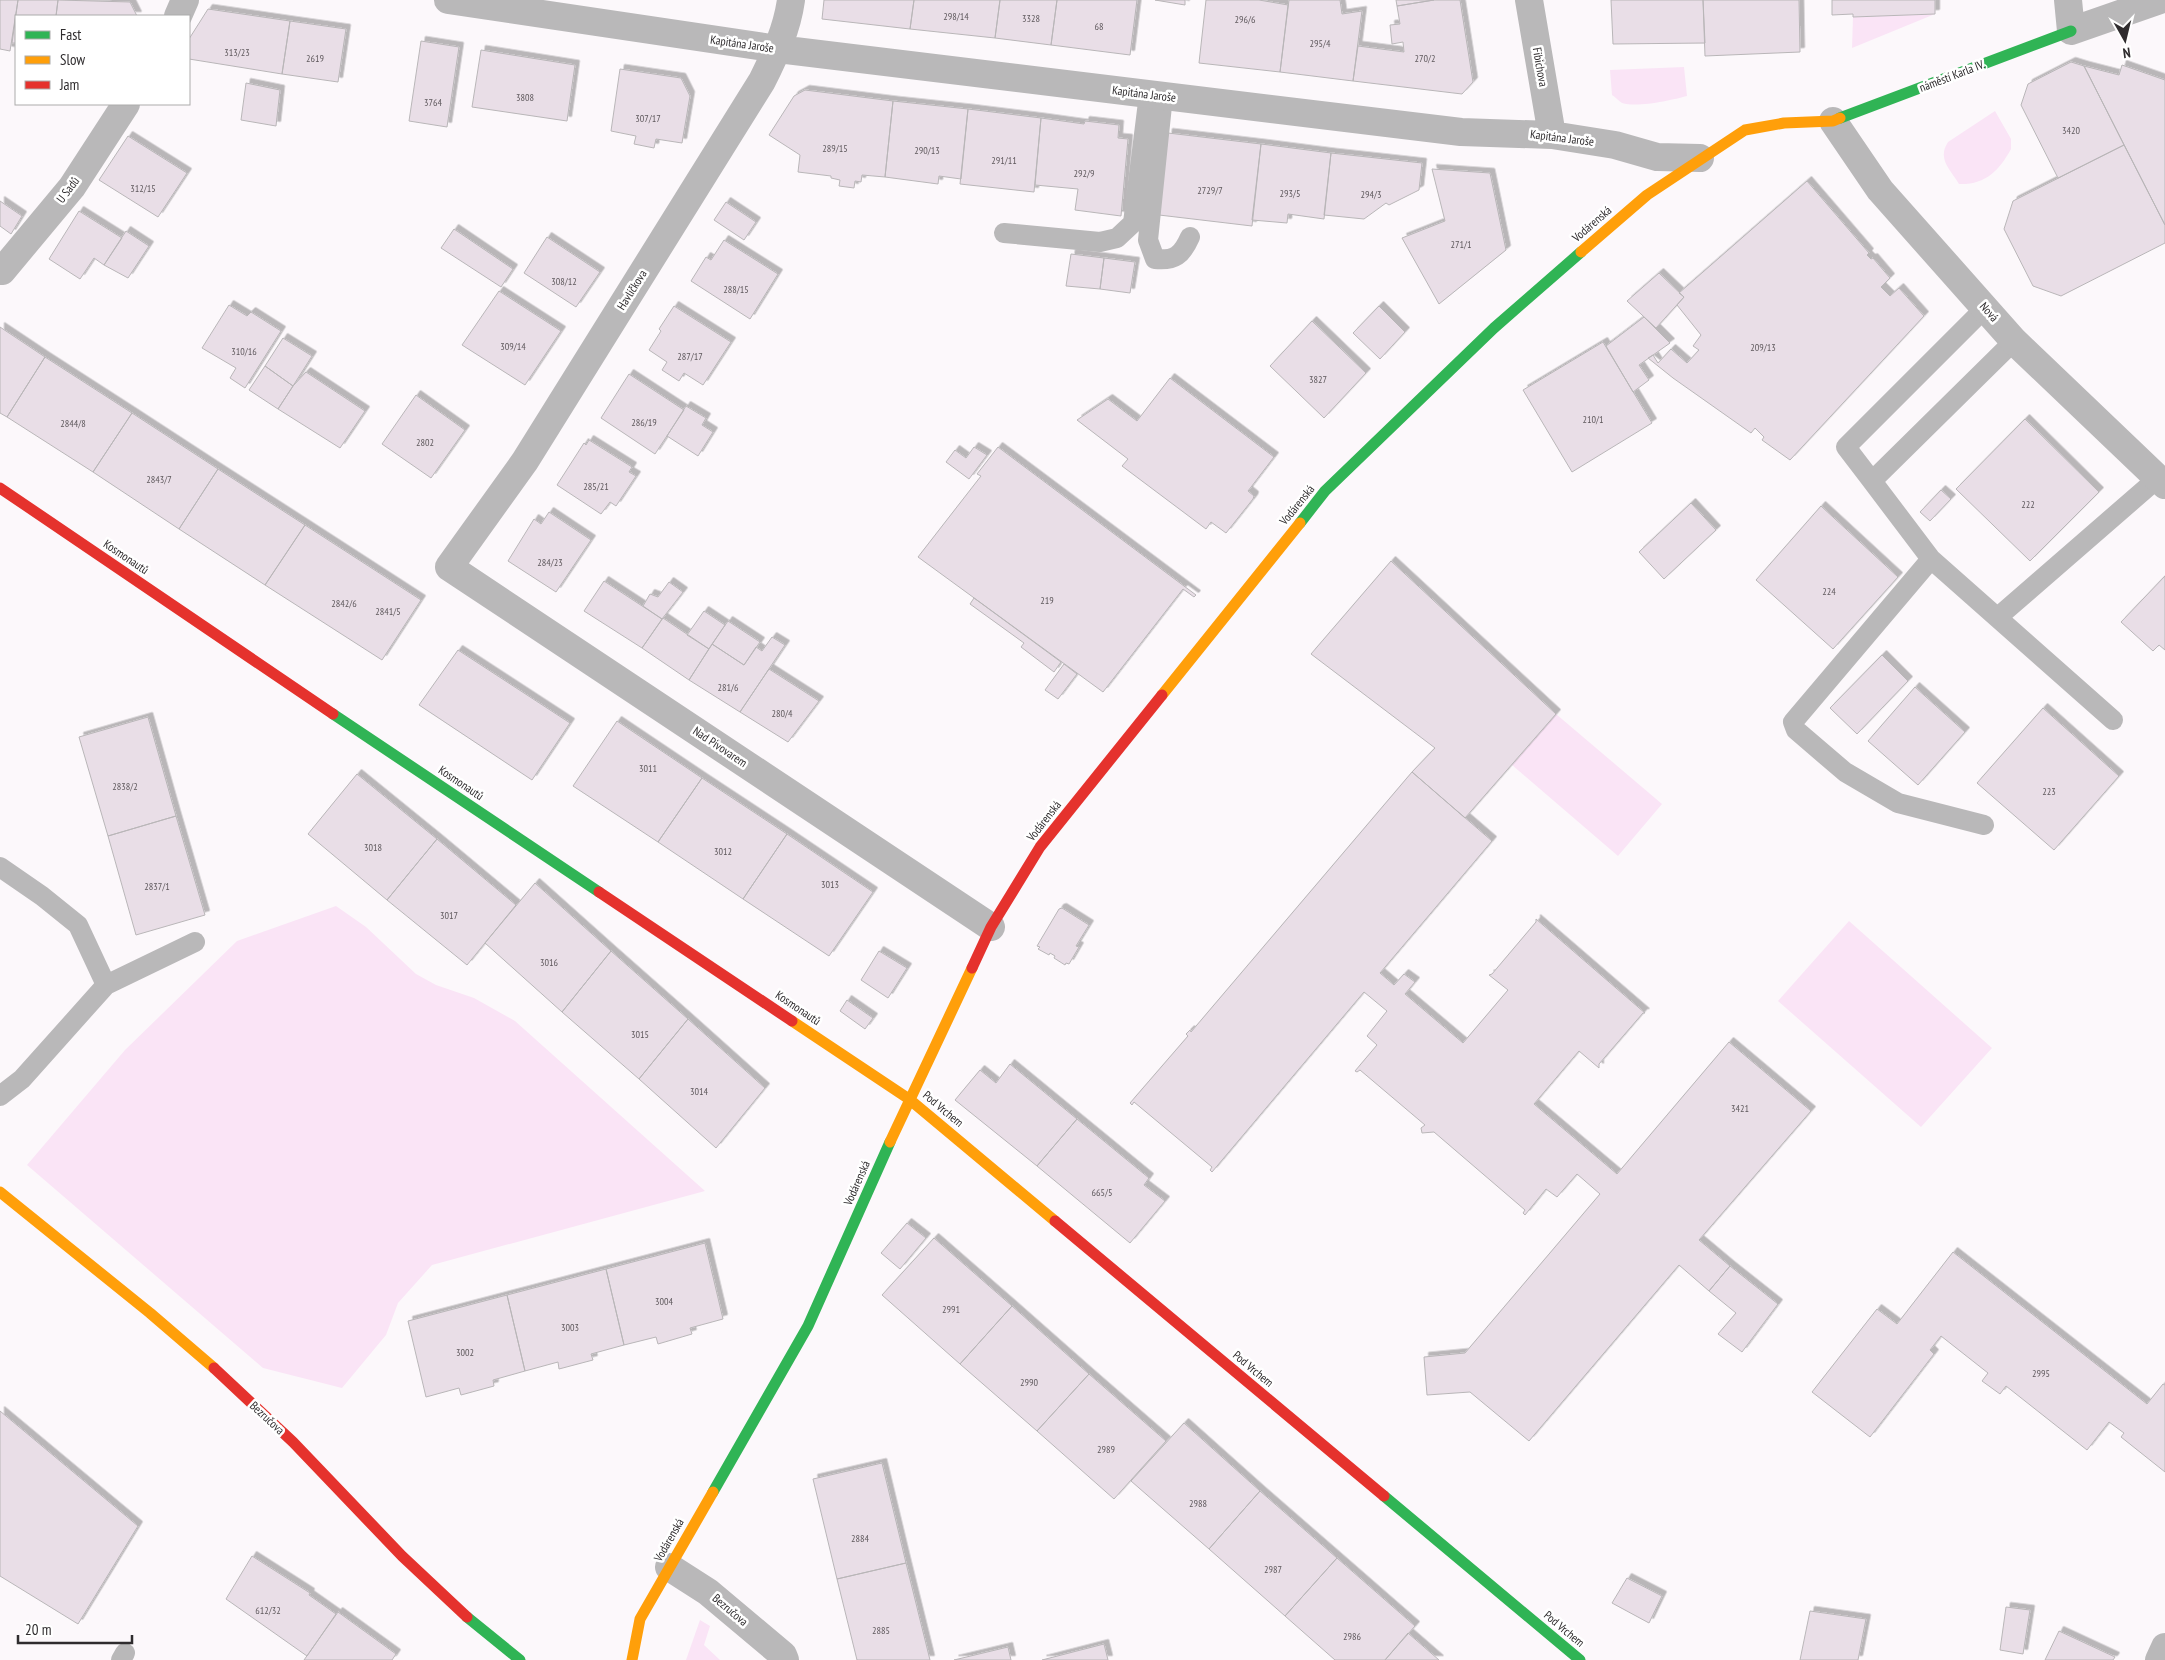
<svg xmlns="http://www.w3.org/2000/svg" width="2165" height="1660" font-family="'PT Sans Narrow',sans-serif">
<defs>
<filter id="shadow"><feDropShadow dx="4.5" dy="-4.5" stdDeviation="0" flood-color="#0004"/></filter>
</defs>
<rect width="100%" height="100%" fill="#fcf8fb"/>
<path fill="#fae4f6" d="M1935,14L1852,48L1853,17Z
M1684,67L1687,96C1672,100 1638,108 1622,103C1619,101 1615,97 1612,95L1610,70Z
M1995,111L2011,139V149C1999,171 1985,185 1959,184C1950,169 1937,159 1948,142Z
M1556,714L1662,804L1618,856L1512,765Z
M336,906L366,927L416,974L436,985L474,998L515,1021L705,1191L432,1265L398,1303L386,1335L342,1388L263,1368L27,1165L125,1050L237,941Z
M1849,921L1992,1048L1921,1127L1778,1001Z
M700,1620L710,1626L704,1645L720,1660H686Z"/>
<path fill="#e9dee7" stroke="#b9b6b8" filter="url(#shadow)" d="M0,0H18L10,51L0,49Z
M18,0H58L56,16H16V43H12Z
M58,0L130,2L137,16H56Z
M824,0H914L910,29L822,19Z
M914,0H1000L995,38L910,29Z
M1000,0H1057L1051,45L995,38Z
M1057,0H1137L1130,55L1051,45Z
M1155,0H1185V5Z
M1206,0H1259L1288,5L1280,72L1199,63Z
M1289,0H1340L1342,14L1362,11L1353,81L1280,72Z
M1396,0H1434L1397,6Z
M1434,0H1460L1473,82L1462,94L1353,81L1358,46L1404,52L1403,42L1392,44L1390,25L1400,24L1397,6Z
M1611,0H1703L1705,43L1613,44Z
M1703,0H1799L1800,52L1705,56Z
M1832,0H1935V14L1853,17V14L1832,15Z
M208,9L290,21L282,74L189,59V39Z
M290,21L346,29L338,82L282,74Z
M421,41L459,47L447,127L409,121Z
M481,50L575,65L567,121L472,107Z
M2071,62L2084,66L2124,145L2058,178L2021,105L2028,84Z
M2122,65L2165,80V225L2084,66L2119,75Z
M620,69L681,78L690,96L682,143L656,139L654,148L634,144L636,136L611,131Z
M246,83L280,90L276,126L241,120Z
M805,90L893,101L885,177L862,175L861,182L855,181L854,188L839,186L840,180L831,178V176L798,172L800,155L769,135L794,96Z
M893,101L968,109L961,179L939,176L938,184L885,177Z
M968,109L1041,118L1034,192L960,184Z
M1041,118L1084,124L1085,121L1119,125L1118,138L1128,139L1121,216L1075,210L1078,189L1035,185Z
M1168,133L1261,144L1252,226L1159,215Z
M128,136L187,173L158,217L99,180Z
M1261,144L1331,153L1324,219L1288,214L1287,223L1252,220Z
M2124,145L2165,225V243L2061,296L2033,286L2004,229L2013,201Z
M1331,153L1422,163L1419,190L1389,205L1386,203L1364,219L1324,215Z
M1432,169L1490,173L1506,250L1439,304L1402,238L1445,221Z
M1807,181L1869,253L1867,255L1871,259L1873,258L1890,278L1881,287L1890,296L1899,288L1924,316L1790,460L1762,440L1764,437L1755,428L1751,433L1673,378L1648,358L1653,355L1658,363L1671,349L1687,363L1699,350L1693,346L1701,335L1677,305L1684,297L1679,293Z
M0,201L22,216L11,234L0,226Z
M726,202L756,222L744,240L714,220Z
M79,211L122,238L104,265L94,258L80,279L49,259Z
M454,229L513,269L501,287L441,248Z
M126,231L149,246L128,278L104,265Z
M547,237L600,272L576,307L524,273Z
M724,240L778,274L750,319L691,281L706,257L711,260Z
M1071,254L1104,258L1100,289L1066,286Z
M1104,258L1135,262L1130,293L1100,289Z
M1659,273L1684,297L1656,328L1627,301Z
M499,291L561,331L525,385L462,345Z
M229,305L247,316L251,312L281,331L245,388L230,378L236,368L202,348Z
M674,306L731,342L703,385L684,373L679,381L662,370L667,362L649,350L661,331L659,329Z
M1379,306L1405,332L1380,359L1353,333Z
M1644,317L1670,343L1639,365L1649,380L1633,392L1606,346Z
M1312,321L1366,373L1324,418L1270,366Z
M0,327L45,357L7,417L0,413Z
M283,338L312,356L293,386L265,366Z
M1603,342L1652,423L1572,472L1523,390Z
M45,357L132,413L93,472L7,417Z
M265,366L293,386L278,409L249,390Z
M306,372L365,411L340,448L278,409L293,386Z
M629,374L684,410L655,454L601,418Z
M1170,378L1274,457L1248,491L1254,496L1253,499L1226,533L1211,522L1206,529L1122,466L1128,459L1077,420L1108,399L1137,421Z
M416,395L465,430L431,478L382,444Z
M686,406L706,418L702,425L713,432L698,456L667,436Z
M132,413L218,469L179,529L93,472Z
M2025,419L2099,492L2030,561L1956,489Z
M589,440L632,467L629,472L636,476L616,506L610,502L601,514L557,485L584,443L586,445Z
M974,447L987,455L969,479L946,462L955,450L966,458Z
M998,447L1196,595L1194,597L1183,589L1103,692L918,557L981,476L977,474Z
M218,469L305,525L265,585L179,529Z
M1941,490L1951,499L1930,521L1920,512Z
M1691,503L1716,530L1664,579L1639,552Z
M1821,506L1898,577L1833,649L1756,580Z
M549,512L591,540L556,592L508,561L534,519L541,524Z
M305,525L421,600L382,660L265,585Z
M1391,561L1556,714L1465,818L1412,772L1435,748L1311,654Z
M2165,576V650L2159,645L2153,651L2121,622Z
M604,581L662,619L642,648L584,611Z
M669,582L683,592L662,619L643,606L650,594L658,597Z
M974,598L1061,662L1054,672L1021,647L1024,643L970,604Z
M704,611L725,625L709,649L687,635Z
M663,618L709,649L689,680L642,648Z
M728,621L760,642L744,665L712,644Z
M772,637L785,645L740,712L689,680L712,644L744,665L756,647L762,651Z
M458,650L570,723L532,780L419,705Z
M1882,655L1908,681L1857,734L1830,708Z
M1064,664L1077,674L1058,699L1045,690Z
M769,669L819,701L788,742L740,712Z
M1915,687L1965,732L1918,785L1868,741Z
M2043,708L2119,776L2054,850L1977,783Z
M148,717L176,816L108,836L79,737Z
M617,721L702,778L658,842L573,786Z
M1412,772L1492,841L1380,973L1394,985L1404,974L1415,982L1405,994L1463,1043L1508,990L1489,975L1492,974L1536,922V919L1645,1013H1643L1599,1064V1068L1579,1051L1534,1104L1617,1174L1729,1042L1811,1111L1699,1240L1730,1266L1709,1291L1679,1265L1529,1441L1470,1392L1427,1395L1424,1357L1465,1353L1600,1194L1577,1174L1557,1197L1546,1189L1525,1215L1523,1213L1525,1210L1434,1132L1422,1133L1421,1128L1425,1125L1360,1070L1357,1072L1355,1071L1377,1045L1367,1036L1387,1011L1364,992L1212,1172L1210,1170L1212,1167L1134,1102L1132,1105L1130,1103L1188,1036L1186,1034L1190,1030L1191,1032Z
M357,774L437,839L387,900L308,834Z
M702,778L787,834L743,899L658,842Z
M176,816L205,915L136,935L108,836Z
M787,834L873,892L829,956L743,899Z
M437,839L516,905L467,965L387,900Z
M535,883L611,951L562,1012L485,943Z
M1062,908L1089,925L1076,946L1079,947L1069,964L1066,963L1065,965L1054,958L1055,956L1050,953L1049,955L1038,949L1040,947L1037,946L1059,909Z
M611,951L688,1019L639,1079L562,1012Z
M879,951L907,968L888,998L861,980Z
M847,1000L873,1018L865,1029L840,1011Z
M688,1019L765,1088L716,1148L639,1079Z
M1010,1064L1077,1119L1037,1166L955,1100L980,1070L996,1083Z
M1077,1119L1149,1178L1144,1185L1165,1201L1130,1243L1037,1166Z
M907,1223L926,1238L900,1269L881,1253Z
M934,1238L1012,1306L960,1364L882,1295Z
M705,1243L723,1319L690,1328L692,1334L658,1344L656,1337L624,1345L606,1269Z
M1953,1252L2147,1404L2163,1384L2165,1385V1472L2121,1437L2124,1433L2109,1422L2087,1450L2006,1386L2000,1394L1982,1381L1988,1373L1941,1336L1930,1350L1934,1354L1870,1437L1812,1392L1877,1309L1897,1324Z
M1730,1266L1778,1304L1742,1352L1718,1334L1736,1313L1709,1291Z
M606,1269L624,1345L591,1354L593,1360L559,1369L558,1362L525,1371L507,1295Z
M507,1295L525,1371L493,1380L494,1386L461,1395L459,1388L426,1397L408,1321Z
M1012,1306L1089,1374L1037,1431L960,1364Z
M1089,1374L1166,1441L1114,1499L1037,1431Z
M0,1411L138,1526L78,1624L0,1576Z
M1184,1423L1260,1491L1209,1549L1131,1481Z
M882,1463L906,1563L837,1579L813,1479Z
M1260,1491L1337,1558L1285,1616L1209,1549Z
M252,1556L310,1593L309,1595L336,1614L307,1656L226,1599Z
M1337,1558L1415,1626L1385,1660H1335L1285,1616Z
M906,1563L930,1660H857L837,1579Z
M1627,1578L1662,1596L1649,1623L1612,1603Z
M2006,1607L2030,1610L2023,1654L2000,1650Z
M1810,1611L1866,1619L1858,1660H1800Z
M338,1612L396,1654L392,1660H304Z
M2059,1631L2115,1657L2113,1660H2045Z
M1408,1633L1439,1660H1385Z
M1104,1644L1108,1660H1042Z
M1008,1647L1011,1660H954Z"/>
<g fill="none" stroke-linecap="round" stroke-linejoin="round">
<path stroke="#b9b8b9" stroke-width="20" d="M1163,96L1148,240L1155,259C1175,261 1182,255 1190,237
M1004,233L1100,242L1117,238L1133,223L1149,94
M2014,341L1872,481L1931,559L2113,720
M1872,481L1846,447L1985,308
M1931,559L1793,722L1796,730L1845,772L1898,803L1984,825
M1998,617L2158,478
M0,867L42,896L78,925L106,985
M0,1096L22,1079L106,985L195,942
M121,1660L125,1653"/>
<path stroke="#b9b8b9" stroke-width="28" d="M448,0L778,49L1461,132L1552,135L1615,145L1657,157L1700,158
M791,0C787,29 775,55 762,81L525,461L449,567L991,927
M1529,0L1552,135
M2068,0L2071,31L2160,0
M178,16L185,0
M1833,121L1880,190L2014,341L2165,485
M2,271L72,187L126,104
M669,1567L708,1592L783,1655L785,1660
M2159,1660L2165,1647"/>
<path stroke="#30b455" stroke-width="11" d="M1840,118L2071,31
M1300,523L1325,491L1494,328L1581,252
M333,714L599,892
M713,1492L808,1326L890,1142
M1384,1496L1580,1660
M467,1617L520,1660"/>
<path stroke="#ff9f0a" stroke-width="11" d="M1581,252L1647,195L1745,130L1784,123L1833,121L1840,118
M1162,695L1300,523
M792,1021L909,1099L1055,1221
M890,1142L972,968
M0,1192L150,1313L214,1368
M632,1660L640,1619L713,1492"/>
<path stroke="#e5322d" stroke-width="11" d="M0,488L333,714
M599,892L792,1021
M972,968L991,927L1040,847L1162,695
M1055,1221L1384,1496
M214,1368L293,1442L402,1556L467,1617"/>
</g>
<g text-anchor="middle" stroke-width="5" stroke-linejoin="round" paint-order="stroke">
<g font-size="10" fill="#5e585c">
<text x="956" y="20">298/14</text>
<text x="1031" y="22">3328</text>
<text x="1245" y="23">296/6</text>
<text x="1099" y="30">68</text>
<text x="1320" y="47">295/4</text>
<text x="237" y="56">313/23</text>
<text x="315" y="62">2619</text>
<text x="1425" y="62">270/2</text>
<text x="525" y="101">3808</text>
<text x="433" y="106">3764</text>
<text x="648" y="122">307/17</text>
<text x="2071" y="134">3420</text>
<text x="835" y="152">289/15</text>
<text x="927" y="154">290/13</text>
<text x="1004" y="164">291/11</text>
<text x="1084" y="177">292/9</text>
<text x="143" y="192">312/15</text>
<text x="1210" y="194">2729/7</text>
<text x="1290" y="197">293/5</text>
<text x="1371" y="198">294/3</text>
<text x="1461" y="248">271/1</text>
<text x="564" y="285">308/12</text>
<text x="736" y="293">288/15</text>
<text x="513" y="350">309/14</text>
<text x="1763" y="351">209/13</text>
<text x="244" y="355">310/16</text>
<text x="690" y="360">287/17</text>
<text x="1318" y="383">3827</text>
<text x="1593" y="423">210/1</text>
<text x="644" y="426">286/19</text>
<text x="73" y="427">2844/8</text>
<text x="425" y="446">2802</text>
<text x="159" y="483">2843/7</text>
<text x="596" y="490">285/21</text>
<text x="2028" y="508">222</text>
<text x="550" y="566">284/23</text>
<text x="1829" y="595">224</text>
<text x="1047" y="604">219</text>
<text x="344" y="607">2842/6</text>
<text x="388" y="615">2841/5</text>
<text x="728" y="691">281/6</text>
<text x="782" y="717">280/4</text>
<text x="648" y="772">3011</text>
<text x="125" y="790">2838/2</text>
<text x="2049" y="795">223</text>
<text x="373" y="851">3018</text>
<text x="723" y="855">3012</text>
<text x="830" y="888">3013</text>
<text x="157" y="890">2837/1</text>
<text x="449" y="919">3017</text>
<text x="549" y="966">3016</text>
<text x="640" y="1038">3015</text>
<text x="699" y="1095">3014</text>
<text x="1740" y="1112">3421</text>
<text x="1102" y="1196">665/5</text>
<text x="664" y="1305">3004</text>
<text x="951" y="1313">2991</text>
<text x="570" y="1331">3003</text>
<text x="465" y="1356">3002</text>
<text x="2041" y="1377">2995</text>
<text x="1029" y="1386">2990</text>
<text x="1106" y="1453">2989</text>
<text x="1198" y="1507">2988</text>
<text x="860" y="1542">2884</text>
<text x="1273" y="1573">2987</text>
<text x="268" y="1614">612/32</text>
<text x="881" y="1634">2885</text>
<text x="1352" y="1640">2986</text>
</g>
<g font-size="12" fill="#2f2c2e" stroke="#fff">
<text transform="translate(742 44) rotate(8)" y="4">Kapitána Jaroše</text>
<text transform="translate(1540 67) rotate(80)" y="4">Fibichova</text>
<text transform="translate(1952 76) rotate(-21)" y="4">náměstí Karla IV.</text>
<text transform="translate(1144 94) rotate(7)" y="4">Kapitána Jaroše</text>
<text transform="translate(1562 138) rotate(7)" y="4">Kapitána Jaroše</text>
<text transform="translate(68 190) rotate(-53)" y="4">U Sadů</text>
<text transform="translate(1592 224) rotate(-41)" y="4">Vodárenská</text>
<text transform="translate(632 290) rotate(-58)" y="4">Havlíčkova</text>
<text transform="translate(1989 312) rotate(49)" y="4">Nová</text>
<text transform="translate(1297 505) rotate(-51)" y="4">Vodárenská</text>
<text transform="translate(126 557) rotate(34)" y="4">Kosmonautů</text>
<text transform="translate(720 747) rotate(34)" y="4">Nad Pivovarem</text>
<text transform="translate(461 783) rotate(34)" y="4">Kosmonautů</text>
<text transform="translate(1044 821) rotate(-52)" y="4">Vodárenská</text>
<text transform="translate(798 1008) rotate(34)" y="4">Kosmonautů</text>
<text transform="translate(943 1109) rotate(40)" y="4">Pod Vrchem</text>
<text transform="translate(857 1183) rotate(-66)" y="4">Vodárenská</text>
<text transform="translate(1253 1369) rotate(40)" y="4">Pod Vrchem</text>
<text transform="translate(267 1418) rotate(43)" y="4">Bezručova</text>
<text transform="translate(669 1540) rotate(-60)" y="4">Vodárenská</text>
<text transform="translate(730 1610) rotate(40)" y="4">Bezručova</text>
<text transform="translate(1564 1629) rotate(40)" y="4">Pod Vrchem</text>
</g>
</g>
<rect x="15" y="15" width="175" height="90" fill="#ffffff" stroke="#acabab"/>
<rect x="25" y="31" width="25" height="8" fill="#30b455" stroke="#acabab"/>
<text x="60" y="40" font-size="15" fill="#2f2c2e">Fast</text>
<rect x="25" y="56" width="25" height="8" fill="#ff9f0a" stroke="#acabab"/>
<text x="60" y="65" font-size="15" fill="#2f2c2e">Slow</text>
<rect x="25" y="81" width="25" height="8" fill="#e5322d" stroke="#acabab"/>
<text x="60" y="90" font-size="15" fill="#2f2c2e">Jam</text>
<g transform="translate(2125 40) rotate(172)" stroke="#ffffff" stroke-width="4" paint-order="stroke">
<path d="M0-4L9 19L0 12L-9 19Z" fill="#2f2c2e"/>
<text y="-8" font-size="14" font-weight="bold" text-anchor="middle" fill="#2f2c2e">N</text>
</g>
<path d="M18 1635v8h114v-8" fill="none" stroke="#2f2c2e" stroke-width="2.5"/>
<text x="25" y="1635" font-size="15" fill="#2f2c2e" stroke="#ffffff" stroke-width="4" paint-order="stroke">20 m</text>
</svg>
